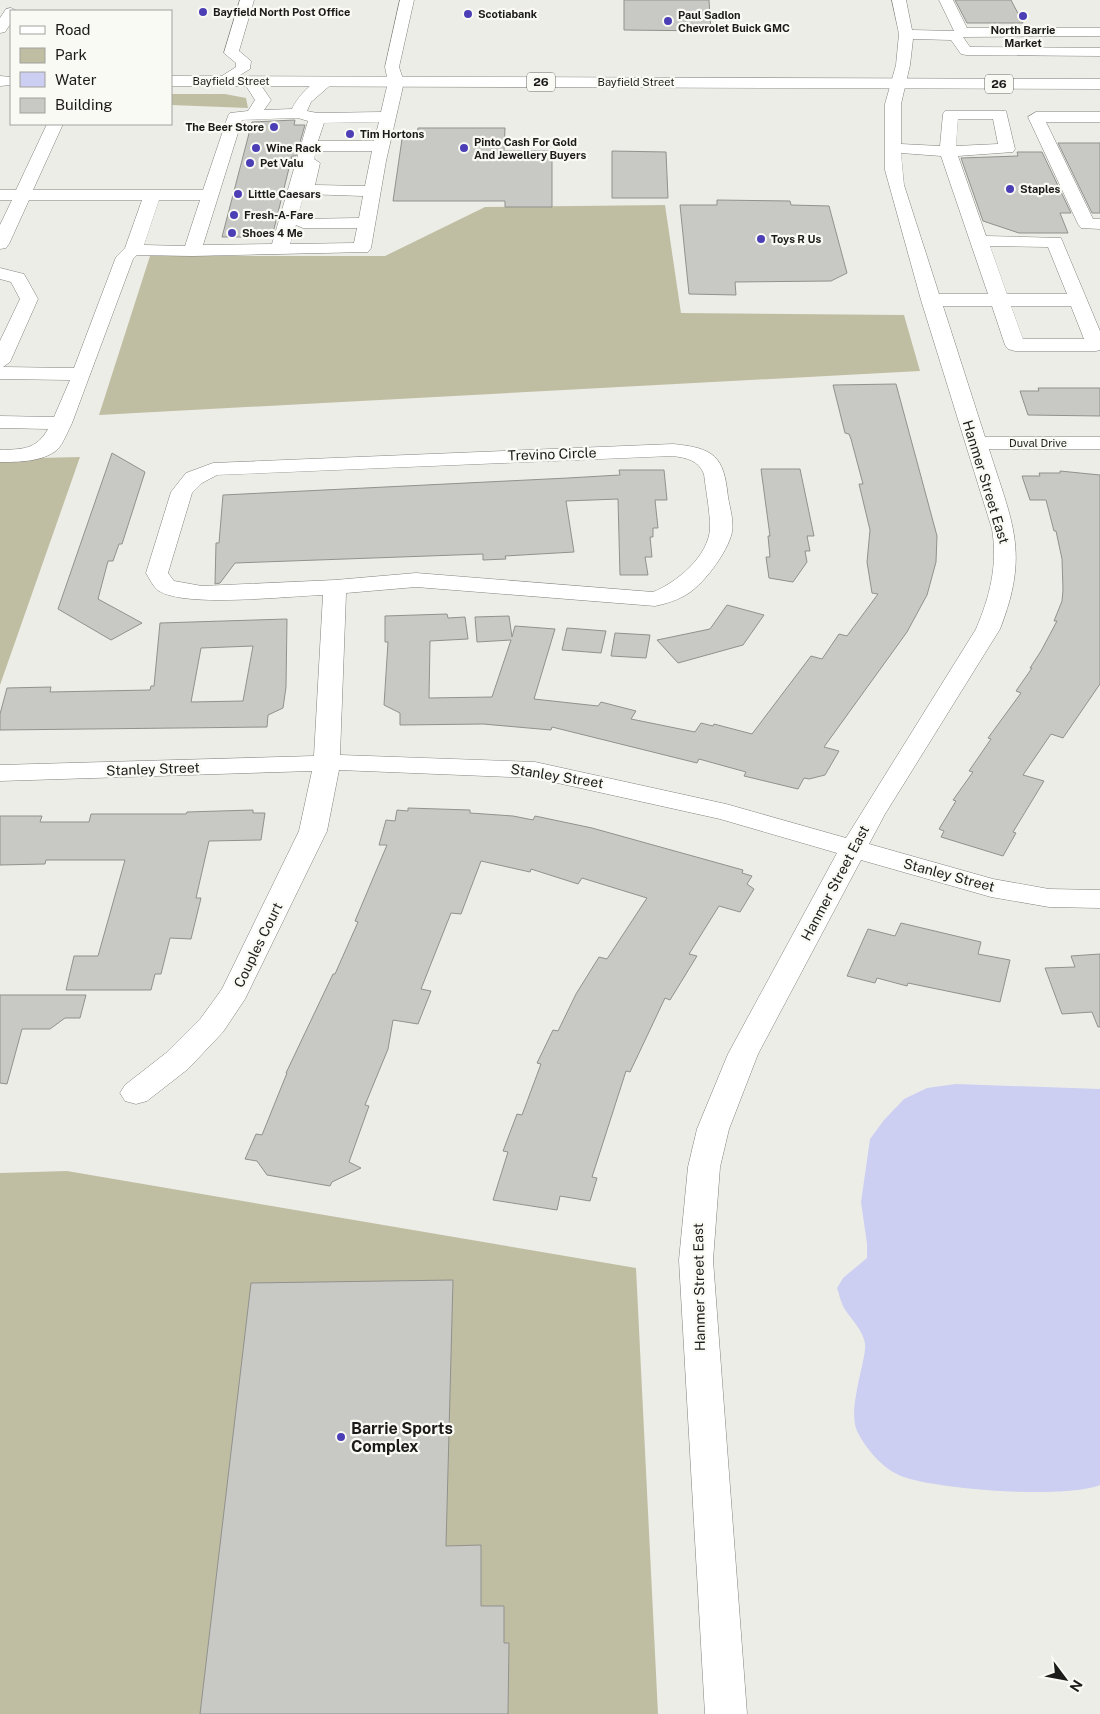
<svg xmlns="http://www.w3.org/2000/svg" width="1100" height="1714" font-family="'Public Sans',sans-serif">
<rect width="100%" height="100%" fill="#edede8"/>
<path fill="#c0bea2" d="M171,94H225L246,98L248,108L171,105Z
M665,205L681,313L904,315L920,371L99,415L150,256H385L485,207Z
M80,457L0,685V459Z
M67,1171L636,1268L658,1714H0V1173Z"/>
<path fill="#cccff1" d="M956,1084L1100,1089V1485C1065,1499 937,1490 901,1476C882,1468 866,1449 857,1431C848,1411 863,1370 865,1349C867,1333 850,1319 843,1306C840,1300 839,1293 837,1288L843,1278L867,1258V1244L861,1202L870,1139L884,1120L904,1099L927,1088Z"/>
<path fill="#c8c8c4" stroke="#91918d" fill-rule="evenodd" d="M624,0H709L711,31L624,30Z
M955,0H1011L1023,23H967Z
M295,120L294,125H305L296,156H292L272,237H222L252,122Z
M418,128H505L504,151H552V207H505V201H393L402,139H417Z
M1058,143H1100V213H1092Z
M612,151L666,152L668,198H612Z
M1017,152H1042L1071,213H1060L1068,233H1019L983,221L961,158L1018,156Z
M717,200L790,201L791,205L829,206L847,273L831,281L735,282L736,295L689,294L680,205H717Z
M896,384L937,536L936,562L927,595L907,632L824,747L839,751L825,775L809,779L804,778L798,789L744,776L746,772L699,759L697,763L552,727L551,730L483,724L400,725V713L384,705L388,642H385V616L447,614L448,618L465,617L468,639L430,641L429,698L492,697L511,640L477,642L475,617L509,616L512,637L515,626L555,629L534,699L598,706L601,702L636,711L631,719L695,732L701,723L713,726L714,724L752,734L811,656L822,659L839,634L847,636L878,594L872,593L867,562L870,530L859,484H863L851,439L849,434L845,433L833,385Z
M1038,388H1100V416L1028,415L1020,391H1039Z
M112,453L145,472L122,544H119L113,561H108L98,599L142,623L111,640L58,609Z
M761,469H800L814,536H807L810,551H805L807,562L793,582L769,578L766,557H770L768,536H770Z
M619,470H664L667,500H655L658,528H653V537H650L652,557H645L648,575H620L618,499L566,501L574,552L505,556L506,559L483,560V554L235,563L220,583L215,584L216,543H219L223,495L568,478L620,475Z
M1060,471L1100,475V684L1063,738L1051,734L1023,775L1044,781L1013,832L1016,833L1003,856L941,837L944,831L939,829L956,801L953,800L973,772L969,771L991,739L988,738L1021,693L1016,691L1032,668H1030L1041,651L1057,621H1054L1062,601L1063,590L1062,559L1056,531H1054L1046,500H1030L1022,476H1040L1039,473H1060Z
M727,605L764,615L743,645L678,663L657,640L710,629Z
M287,619L286,687L283,708L268,715L267,727L0,730V714L7,688L51,687L50,692L150,690L151,686H154L160,623ZM253,646L243,701L191,702L201,648Z
M567,628L606,631L601,653L562,650Z
M615,633L650,635L646,658L611,656Z
M408,808L470,810V813L513,816L533,820L535,816L592,828L743,870L742,873L752,876L747,884L754,889L740,912L719,906L689,954L697,956L670,1000L665,998L630,1072L626,1071L592,1177L597,1178L590,1201L560,1196L557,1210L493,1200L508,1152L503,1151L517,1114L522,1115L541,1064L537,1063L553,1030L558,1031L576,994L599,957L607,959L647,898L582,878L578,884L531,869L530,872L481,861L461,914L451,913L421,989L431,991L418,1024L393,1020L388,1049L365,1105L369,1106L349,1162L361,1168L332,1182L330,1186L267,1175L257,1161L245,1159L256,1134L262,1135L287,1073H286L333,974H335L358,922L355,921L387,845H379L386,820L395,821L397,810L408,811Z
M253,810V813H265L261,840L209,841L196,898H201L191,939L170,938L161,974H155L151,990H66L74,956H98L125,860H46L45,864L0,865V816H42L40,822H89L91,814H186L187,812Z
M901,923L981,942L978,954L1010,960L1000,1002L908,983L907,986L877,978L875,983L847,976L868,929L895,936Z
M1100,954V1027H1098L1092,1012L1062,1014L1045,968L1075,967L1071,956Z
M0,995H86L80,1018H65L50,1029H22L7,1084L0,1083Z
M453,1280L446,1546L481,1545V1606H504V1643H509L508,1714H200L251,1283Z"/>
<g fill="none" stroke-linecap="round" stroke-linejoin="round">
<g stroke="#83827e" stroke-width="1">
<path id="minor" d="M240,0H254L239,51L251,61L250,69L222,86L214,81L236,67V63L224,53Z
M400,0H414L399,67L404,82L386,161L371,248L368,252L192,256L137,255L133,259L72,423C68,431 63,444 57,450C42,462 18,462 0,462V450C23,449 36,450 48,429L0,428V416L54,417L70,380L0,379V341L20,299L11,282L0,279V268L24,274L38,299L10,362L3,367L74,368L116,257L125,248L142,200H29L9,244L6,248L0,249V225L12,200H0V190H16L47,124H63L33,190H203L228,116L230,113L248,111L255,100L243,81L246,78H256L271,100L264,110L292,109C298,96 312,81 326,77L334,82L311,102L307,111L317,113L381,112L388,82L385,67ZM298,118L308,121L272,244L203,245L242,120ZM379,122L374,141H318L324,123ZM316,151H372L365,186L315,185L320,163L314,159ZM304,194L363,196L359,218L297,219ZM159,200H200L185,246L144,245ZM296,225L303,228H357L354,243L290,244Z
M892,0H906L912,30L954,31L939,0H953L967,28H1100V36L963,37L970,47L1100,48V56L966,55L961,54L951,40L913,39L910,65L901,104V144L940,146L943,114L945,111H1006L1015,149L1013,152L958,156L986,236L1061,238L1100,331V350L1096,351H1015L1008,349L1005,345L992,306H943L985,437H1100V449H989C1012,523 1030,552 1000,629L885,814L869,844L993,879L1049,889L1100,890V908L1049,907L991,897L861,860L758,1054L729,1129L720,1167L713,1260L747,1714H705L679,1260L688,1167L697,1129L728,1054L837,853L720,819L535,778L339,770L327,831L245,999L223,1032L188,1069L147,1101L136,1104L125,1101L120,1093L125,1085L166,1053L201,1018L222,989L299,831L312,771L0,781V765L314,756L323,595C288,596 186,608 159,591C154,588 149,578 146,573L171,492L186,473L213,463L673,444C714,448 724,456 728,497C730,508 734,522 732,532C728,552 702,587 684,596C675,601 665,604 655,606L416,587L346,593L340,755L535,762L726,804L846,838L976,629C990,596 998,565 992,529L921,300L885,170V104L896,65L899,34ZM958,119H993L998,144L956,146ZM901,153L941,156L988,294H939L904,185ZM990,246L1048,247L1067,294H1007ZM1011,306H1071L1084,339H1023ZM673,456C687,458 698,460 704,474C706,492 710,510 710,528C709,556 676,583 653,592L416,573L335,580L202,586L174,581L168,573L192,493L202,483L217,475Z
M11,8L17,11H11V23L5,32L0,33V18L6,9Z
M1036,112H1100V122H1046L1093,219H1100V229L1081,228L1078,224L1028,117Z"/>
</g>
<g stroke="#83827e" stroke-width="1">
<path id="major" d="M0,76L11,77V85L0,86Z
M171,76L1100,79V89L171,86Z"/>
</g>
<use href="#minor" fill="#fff" fill-rule="evenodd"/>
<use href="#major" fill="#fff" fill-rule="evenodd"/>
</g>
<g fill="#4c3fb6" stroke="#fafaf5" stroke-width="2">
<circle cx="203" cy="12" r="5"/>
<circle cx="468" cy="14" r="5"/>
<circle cx="1023" cy="16" r="5"/>
<circle cx="668" cy="21" r="5"/>
<circle cx="274" cy="127" r="5"/>
<circle cx="350" cy="134" r="5"/>
<circle cx="256" cy="148" r="5"/>
<circle cx="464" cy="148" r="5"/>
<circle cx="250" cy="163" r="5"/>
<circle cx="1010" cy="189" r="5"/>
<circle cx="238" cy="194" r="5"/>
<circle cx="234" cy="215" r="5"/>
<circle cx="232" cy="233" r="5"/>
<circle cx="761" cy="239" r="5"/>
<circle cx="341" cy="1437" r="5"/>
</g>
<g text-anchor="middle" stroke-width="4.5" stroke-linejoin="round" paint-order="stroke">
<g font-size="11" font-weight="bold" fill="#1c1b1a" stroke="#fafaf5" text-anchor="start">
<text x="213" y="16">Bayfield North Post Office</text>
<text x="478" y="18">Scotiabank</text>
<text x="678" y="19">Paul Sadlon<tspan x="678" dy="13">Chevrolet Buick GMC</tspan></text>
<text x="1023" y="34" text-anchor="middle">North Barrie<tspan x="1023" dy="13">Market</tspan></text>
<text x="264" y="131" text-anchor="end">The Beer Store</text>
<text x="360" y="138">Tim Hortons</text>
<text x="474" y="146">Pinto Cash For Gold<tspan x="474" dy="13">And Jewellery Buyers</tspan></text>
<text x="266" y="152">Wine Rack</text>
<text x="260" y="167">Pet Valu</text>
<text x="1020" y="193">Staples</text>
<text x="248" y="198">Little Caesars</text>
<text x="244" y="219">Fresh-A-Fare</text>
<text x="242" y="237">Shoes 4 Me</text>
<text x="771" y="243">Toys R Us</text>
</g>
<g font-size="11" fill="#1c1b1a" stroke="#fafaf5">
<text x="231" y="85">Bayfield Street</text>
<text x="636" y="86">Bayfield Street</text>
<text x="1038" y="447">Duval Drive</text>
</g>
<g fill="#fafaf5" stroke="#5f5e5c" stroke-width="1">
<rect x="527" y="72.5" width="28" height="19" rx="4"/>
<rect x="985" y="74.5" width="28" height="19" rx="4"/>
</g>
<g font-size="12" font-weight="bold" fill="#1c1b1a">
<text x="541" y="86">26</text>
<text x="999" y="88">26</text>
</g>
<g font-size="14" fill="#1c1b1a" stroke="#fafaf5">
<text transform="translate(552 454) rotate(-2)" y="5">Trevino Circle</text>
<text transform="translate(986 482) rotate(73)" y="5">Hanmer Street East</text>
<text transform="translate(153 769) rotate(-2)" y="5">Stanley Street</text>
<text transform="translate(557 776) rotate(9)" y="5">Stanley Street</text>
<text transform="translate(949 875) rotate(15)" y="5">Stanley Street</text>
<text transform="translate(835 883) rotate(-62)" y="5">Hanmer Street East</text>
<text transform="translate(258 945) rotate(-64)" y="5">Couples Court</text>
<text transform="translate(699 1287) rotate(-91)" y="5">Hanmer Street East</text>
</g>
<g font-size="16" font-weight="bold" fill="#1c1b1a" stroke="#fafaf5" text-anchor="start">
<text x="351" y="1434">Barrie Sports<tspan x="351" dy="18">Complex</tspan></text>
</g>
</g>
<rect x="10" y="10" width="162" height="115" fill="#fafaf5" stroke="#a1a19d"/>
<rect x="20" y="26" width="25" height="8" fill="#ffffff" stroke="#a1a19d"/>
<text x="55" y="35" font-size="15" fill="#1c1b1a">Road</text>
<rect x="20" y="48" width="25" height="15" fill="#c0bea2" stroke="#a1a19d"/>
<text x="55" y="60" font-size="15" fill="#1c1b1a">Park</text>
<rect x="20" y="72" width="25" height="15" fill="#cccff1" stroke="#a1a19d"/>
<text x="55" y="85" font-size="15" fill="#1c1b1a">Water</text>
<rect x="20" y="98" width="25" height="15" fill="#c8c8c4" stroke="#a1a19d"/>
<text x="55" y="110" font-size="15" fill="#1c1b1a">Building</text>
<g transform="translate(1065 1679) rotate(122)" stroke="#fafaf5" stroke-width="4" paint-order="stroke">
<path d="M0-4L9 19L0 12L-9 19Z" fill="#1c1b1a"/>
<text y="-8" font-size="14" font-weight="bold" text-anchor="middle" fill="#1c1b1a">N</text>
</g>
</svg>
